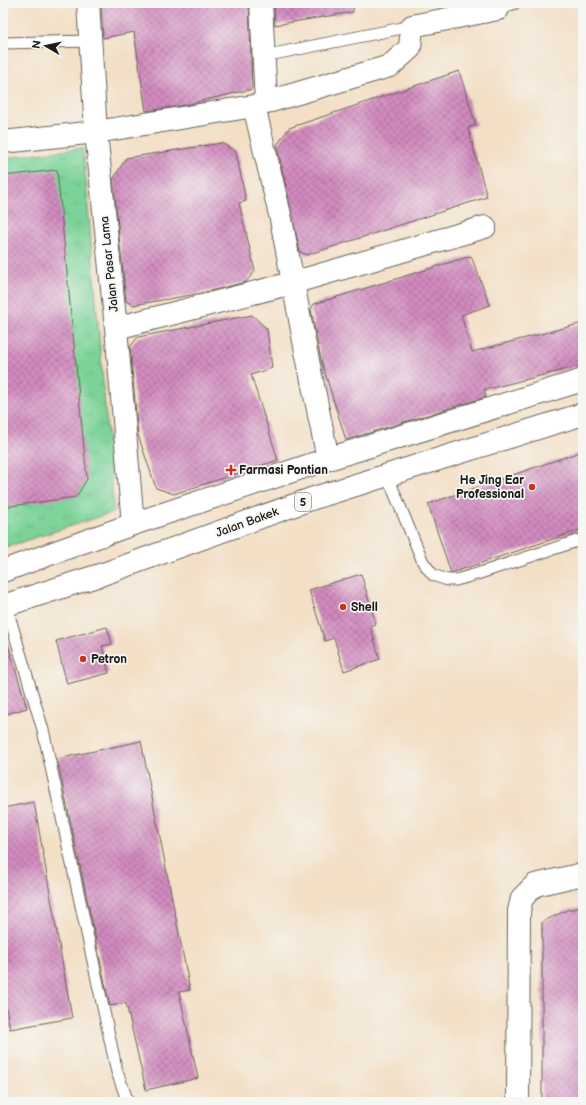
<svg xmlns="http://www.w3.org/2000/svg" width="586" height="1105" font-family="'Balsamiq Sans',sans-serif">
<defs>
<pattern id="grass-tufts" width="24" height="20" patternUnits="userSpaceOnUse"><rect width="24" height="20" fill="#7cd399"/><path d="M3 7l-1-3M5 7V3M7 7l1-3M15 17l-1-3M17 17v-4M19 17l1-3" fill="none" stroke="#6bb583"/></pattern>
<pattern id="building-cross-hatch" width="8" height="8" patternUnits="userSpaceOnUse"><rect width="8" height="8" fill="#d28bbf"/><path d="M0 0l8 8M0 8l8-8" fill="none" stroke="#aa719a"/></pattern>
</defs>
<rect width="100%" height="100%" fill="#f6f6f2"/>
<filter id="ink" filterUnits="userSpaceOnUse"><feTurbulence type="fractalNoise" baseFrequency=".025" numOctaves="2"/><feDisplacementMap in="SourceGraphic" scale="8" xChannelSelector="R" yChannelSelector="G"/><feConvolveMatrix kernelMatrix="1 2 1 2 8 2 1 2 1" color-interpolation-filters="sRGB"/></filter>
<filter id="wash" filterUnits="userSpaceOnUse"><feTurbulence type="fractalNoise" baseFrequency=".012" numOctaves="4" result="noise"/><feDisplacementMap in="SourceGraphic" scale="16" xChannelSelector="R" yChannelSelector="G"/><feGaussianBlur stdDeviation="0.9" result="paint"/><feColorMatrix in="noise" values="0 0 0 0 0 0 0 0 0 0 0 0 0 0 0 0 0 1.4 0 .05"/><feComposite in="paint" operator="in"/></filter>
<g filter="url(#wash)">
<rect width="100%" height="100%" fill="#f3dfc5"/>
<path fill="url(#grass-tufts)" stroke="#4c785a" d="M83,148L114,512L3,548V158Z"/>
<g id="blocks">
<path fill="url(#building-cross-hatch)" d="M101,3H249L252,89L180,106L146,111L134,32L103,38Z
M274,3H353V12L275,25Z
M459,71L476,125L468,128L487,197L307,255L300,252L277,145L289,128Z
M222,143L236,152L246,201L239,203L255,271L246,282L197,294L133,305L126,301L113,180L126,158Z
M57,170L87,479L76,497L3,507V176Z
M471,256L490,305L461,315L472,352L583,323V365L484,390L486,397L346,440L321,360L311,309L314,304Z
M252,315L267,329L272,368L251,375L278,460L174,494L156,488L138,435L130,347L138,337Z
M583,451V529L451,573L428,504Z
M361,574L376,624L370,626L380,659L344,671L334,638L325,641L309,590Z
M107,627L112,644L102,646L109,673L67,684L56,641Z
M7,641L27,708L3,715V642Z
M141,741L190,990L179,992L198,1078L146,1090L126,1003L110,1006L57,759Z
M34,802L72,1018L10,1029L3,990V808Z
M583,907V1102H542V922L567,910Z"/>
</g>
</g>
<g filter="url(#ink)">
<use href="#blocks" fill-opacity="0" stroke="#676057" stroke-width="1"/>
<g fill="none" stroke-linecap="round" stroke-linejoin="round">
<g stroke="#676057" stroke-width="13">
<path id="service" d="M497,6L498,9L515,3
M3,43L90,41
M264,56L412,26
M387,475L423,562L433,575L447,580H456L477,574L583,539
M6,605L43,730L117,1072L128,1102"/>
</g>
<g stroke="#676057" stroke-width="24">
<path id="minor" d="M88,3L96,132L116,328L133,524
M261,3L266,102
M254,106L281,219L305,346L328,459
M3,142L96,132L254,106L390,66L410,48L412,26L498,9
M116,328L292,283L485,227
M518,1102L519,911L522,898L535,885L583,874"/>
</g>
<g stroke="#676057" stroke-width="24">
<path id="trunk" d="M3,571L133,524L328,459L583,380
M3,606L103,574L311,499L583,414"/>
</g>
<use href="#service" stroke="#fff" stroke-width="11"/>
<use href="#minor" stroke="#fff" stroke-width="22"/>
<use href="#trunk" stroke="#fff" stroke-width="22"/>
</g>
</g>
<g fill="#c8321e" stroke="#f6f6f2" stroke-width="1.5">
<path d="M229 464h4v4h4v4h-4v4h-4v-4h-4v-4h4z"/>
<circle cx="532" cy="487" r="4"/>
<circle cx="343" cy="607" r="4"/>
<circle cx="83" cy="659" r="4"/>
</g>
<g text-anchor="middle" stroke-width="3.5" stroke-linejoin="round" paint-order="stroke">
<rect fill="#f6f6f2" stroke="#5d5d5c" stroke-width="1" x="295" y="493" width="16" height="18" rx="3"/>
<g font-size="11" font-weight="bold" fill="#1c1c1c">
<text x="303" y="506">5</text>
</g>
<g font-size="12" fill="#1c1c1c" stroke="#f6f6f2">
<text transform="translate(109 264) rotate(-96)" y="4">Jalan Pasar Lama</text>
<text transform="translate(247 522) rotate(-20)" y="4">Jalan Bakek</text>
</g>
<g font-size="12" font-weight="bold" fill="#1c1c1c" stroke="#f6f6f2" text-anchor="start">
<text x="239" y="474">Farmasi Pontian</text>
<text x="524" y="484" text-anchor="end">He Jing Ear<tspan x="524" dy="14">Professional</tspan></text>
<text x="351" y="611">Shell</text>
<text x="91" y="663">Petron</text>
</g>
</g>
<rect width="586" height="1105" fill="none" stroke="#f6f6f2" stroke-width="16"/>
<g transform="translate(46 46) rotate(279)" stroke="#f6f6f2" stroke-width="3" paint-order="stroke">
<path d="M0-3L7 15L0 10L-7 15Z" fill="#1c1c1c"/>
<text y="-6" font-size="11" font-weight="bold" text-anchor="middle" fill="#1c1c1c">N</text>
</g>
</svg>
